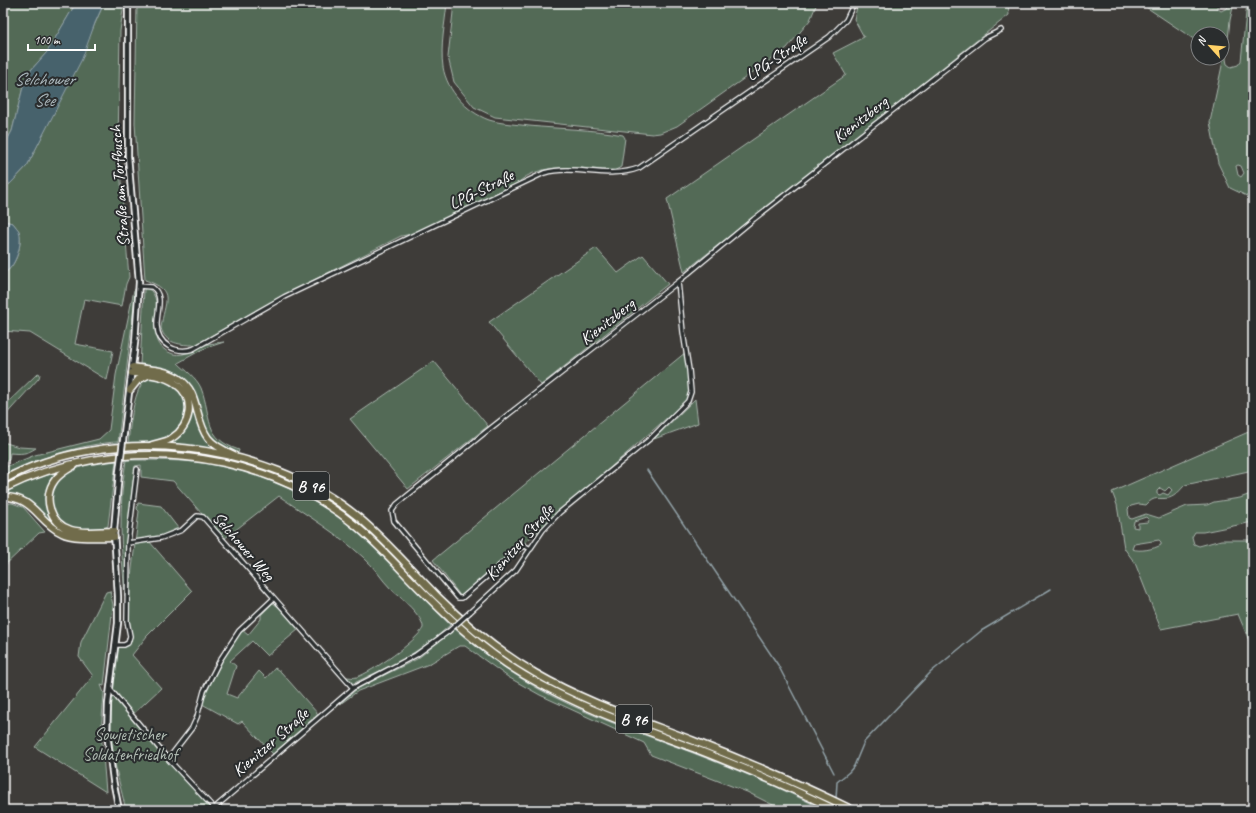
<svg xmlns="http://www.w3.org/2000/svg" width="1256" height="813" font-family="Caveat,sans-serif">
<rect width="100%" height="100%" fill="#3e3c39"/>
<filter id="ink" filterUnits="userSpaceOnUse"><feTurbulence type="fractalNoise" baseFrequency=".025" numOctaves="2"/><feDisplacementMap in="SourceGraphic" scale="8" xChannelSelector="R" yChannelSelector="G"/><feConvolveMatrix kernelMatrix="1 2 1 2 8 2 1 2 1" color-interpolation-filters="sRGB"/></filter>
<g filter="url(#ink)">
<path fill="#526a57" stroke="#a8b4ab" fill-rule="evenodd" d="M3,3H76L47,52L31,70L24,83L12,131L3,148Z
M104,3H124L120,31L118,146L129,277L126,284L122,306L84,299L75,344L113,351L107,380L30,333L3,331V271L6,272C16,265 23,244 19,231C18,229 15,226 13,223L3,221V185L10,184L27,166L68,85Z
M137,3H447C445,24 440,46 443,67C447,91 467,112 489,120C502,124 516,124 529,126C560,129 592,129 623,135L625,138L621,167L614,171C585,169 539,160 517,184L412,234L401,236L278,298L195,345C181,345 165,344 161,328C164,301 177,291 145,280L135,123Z
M454,3H817L810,20L787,48L677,126L660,133L652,134L495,117L474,107L454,82L448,57Z
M858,3H1008L1009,15L684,272L667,199L846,75L833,53L864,37L854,19Z
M1140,3H1225V6H1218V9L1221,11L1227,8L1230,3H1234L1230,20L1226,59L1227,64L1231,67L1238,65L1241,61L1247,3H1253V199L1230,188L1218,163L1210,122L1223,61L1219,58H1222V34H1198V42ZM1238,165L1241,166L1244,173L1241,177L1238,175L1236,166Z
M596,248L618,273L643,255L668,284L541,385L489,322Z
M147,288C170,300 139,343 173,354C185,357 195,348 205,345C211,343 218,343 224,342L203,349L178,363C186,371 196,377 201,388C212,417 203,438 239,450L238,453C202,442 198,412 185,380L140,365L144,289Z
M136,289L118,442C83,443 34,460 3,475V468L35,455L99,439L109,430L116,375L134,290Z
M686,352L690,391L685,402L462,598L433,560Z
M434,361L488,426L408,489L350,419Z
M38,373L40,374L39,378L3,418V407Z
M165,374L181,382L192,398L196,418L220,450L164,443C196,428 191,420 185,389Z
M148,377C158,378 169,380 177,387C192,400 188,427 171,436C159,443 142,442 128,443C130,426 133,398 141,385L140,381Z
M695,399L698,423L654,439Z
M1253,430V470L1185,485C1180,490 1176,496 1169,498C1158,500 1155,495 1146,505L1139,504L1131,506L1128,509L1129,518L1132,519L1146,514L1159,518L1187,506L1207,505L1214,502L1240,498L1253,493V522L1203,532H1195L1192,537L1194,544L1199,546L1221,540H1253V609L1251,615L1253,616V650L1238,614L1161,629L1135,563L1124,548L1117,505L1112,492ZM1169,487L1172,490L1168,495L1163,493L1160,495L1157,494V491L1160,488L1165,491ZM1146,517L1149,520L1148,522L1138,523V528L1133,527L1134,521ZM1159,540L1161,542V545C1154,549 1140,552 1132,549L1134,544Z
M3,442L19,447L36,448C27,454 21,454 10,453L9,460L3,463Z
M126,460C149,460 172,460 196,462C261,469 329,502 376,549C401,573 425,600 450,625L433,640L401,661L352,684L345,677C349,677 354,678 357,677C372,672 417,641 423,628C424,617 400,597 391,589C381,579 374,566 363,557C338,534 308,516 279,496L224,539L173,481L141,477V465L135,466L128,524L125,596C121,547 118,509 126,460Z
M116,461L108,526L102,529H73L65,525L57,518L52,510L50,495L59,476L86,465Z
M59,471C56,475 52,479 49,483C42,498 45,520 61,527C67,530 73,531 79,533L64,532L26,500L3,494L24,483Z
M12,503L23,507L45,532L39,533L3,567V504Z
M138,503L161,506L178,528L149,541L192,591L147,636L132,655L161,688L131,716L209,804L207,810H126C121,789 115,768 112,747C109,712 113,678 119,643L130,644L132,637L129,620L130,585L139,511L137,509Z
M110,591L113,605L104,686L101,685L104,693L101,731L106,792L35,747L93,676L79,657L81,642L106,592Z
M273,603L284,611L299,629L267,656L252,641L230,661L236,666L227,694L237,698L259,671L266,678L275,668L281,672L318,714L273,754L242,721L238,724L202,704C212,678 224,652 242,630L248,635L261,619V615Z
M455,629C485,655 517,678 552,696C597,719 646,735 693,753C737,770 782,788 824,810H783L747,792L651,755L644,743L540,695L508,677L465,646H459L429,664L358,691L336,707L358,688L417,659Z"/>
<path fill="#47626c" stroke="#91a1a7" d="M76,3H104L95,23L82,59L27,166L10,184L3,185V148L12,131L24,83L31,70L47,52Z
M3,221L13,223C15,226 18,229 19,231C23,243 16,265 6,272L3,271Z"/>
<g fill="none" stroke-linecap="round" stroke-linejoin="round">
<path stroke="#91a1a7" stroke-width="1.5" d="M3,196L5,221
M6,271L7,319
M647,470L778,665L834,773
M836,799L837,782L849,772L854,766L864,742L931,672L981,631L1051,589"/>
<g stroke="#fff" stroke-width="6">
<path id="minor" d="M139,286L152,287C165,296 156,313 157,326C158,345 176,354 193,349L284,297L544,173C576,164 608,180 639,168L829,37L846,20L854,3
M128,543L161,538L182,530L197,516L203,517L353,688
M531,549L525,546L520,548L462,598H458L394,521L392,511L397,504L487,431L678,282L754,219L985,38L1001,30
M470,612L516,570L543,530L559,513L651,438L688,401L691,392L689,370L683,332L678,282
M115,645H124L128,643L130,636L127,621L128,543L137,469
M110,689L168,759L214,808
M168,759L192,728L197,717L204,691L220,660L239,631L273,599
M212,810L353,688L416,655L449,631"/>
</g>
<g stroke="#fff" stroke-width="8">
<path id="tertiary" d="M124,433L135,343L139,282L128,156V3
M119,472L114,531L118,596V623L108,704L107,733L113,780L119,810"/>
</g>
<g stroke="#fff" stroke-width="9">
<path id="trunk" d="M133,367C148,370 165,369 178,378C200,391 194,420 208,438C214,446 225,451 234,455
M132,373C147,374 165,375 176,384C196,398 191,426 172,438C167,442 158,443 152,445
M130,390L138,380L148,375
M75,465C68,469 60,473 55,480C42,497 50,524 71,530C84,534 100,531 114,531
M3,480C109,422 266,441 358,517C387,541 410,569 437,596C466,625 499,652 535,673C585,702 640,720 694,741C748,762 802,785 853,810
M3,489C113,434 259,446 355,525C382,547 404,574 429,598C458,627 489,654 524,675C578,707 636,727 693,748C742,767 790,787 836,810
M3,497C34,496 38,522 62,533C73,539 100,537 114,537"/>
</g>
<use href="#minor" stroke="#2a2d2e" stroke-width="3.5"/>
<use href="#tertiary" stroke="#2a2d2e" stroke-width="4.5"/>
<use href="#trunk" stroke="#716c4b" stroke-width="6"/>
<g stroke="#fff" stroke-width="6" stroke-linecap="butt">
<path id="minor-bridge" d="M449,631L470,612"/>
</g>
<g stroke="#fff" stroke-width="8" stroke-linecap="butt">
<path id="tertiary-bridge" d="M119,472L124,433"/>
</g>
<use href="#minor-bridge" stroke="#2a2d2e" stroke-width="3.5"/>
<use href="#tertiary-bridge" stroke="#2a2d2e" stroke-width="4.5"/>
</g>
</g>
<g text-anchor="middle" stroke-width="4" stroke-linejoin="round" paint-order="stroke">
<g fill="#2a2d2e" stroke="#bfc0c0" stroke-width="1">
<rect x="293" y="472" width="36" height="28" rx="3"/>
<rect x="616" y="705" width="36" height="28" rx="3"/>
</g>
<g font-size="16" font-weight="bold" fill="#fff">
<text x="311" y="492">B 96</text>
<text x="634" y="725">B 96</text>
</g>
<g font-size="17" fill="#fff" stroke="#2a2d2e">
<text transform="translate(776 57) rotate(-34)" y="6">LPG-Straße</text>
<text transform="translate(860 119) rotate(-38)" y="6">Kienitzberg</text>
<text transform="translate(119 186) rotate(-94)" y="6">Straße am Torfbusch</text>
<text transform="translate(481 189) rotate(-26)" y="6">LPG-Straße</text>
<text transform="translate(607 321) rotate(-38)" y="6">Kienitzberg</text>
<text transform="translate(519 542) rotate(-49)" y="6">Kienitzer Straße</text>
<text transform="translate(244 546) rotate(49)" y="6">Selchower Weg</text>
<text transform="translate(270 742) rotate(-41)" y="6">Kienitzer Straße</text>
</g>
<g font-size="17" fill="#b1bcb3" stroke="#2a2d2e">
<text x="130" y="740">Sowjetischer<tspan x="130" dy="20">Soldatenfriedhof</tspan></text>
</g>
<g font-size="18" font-style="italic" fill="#acb8bd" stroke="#2a2d2e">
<text x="44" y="85">Selchower<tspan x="44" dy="21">See</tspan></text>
</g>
</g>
<rect width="1256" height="813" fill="none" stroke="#2a2d2e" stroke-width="16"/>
<rect x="8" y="8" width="1240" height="797" fill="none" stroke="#fff" stroke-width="1.5" filter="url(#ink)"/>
<g transform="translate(1210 46) rotate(297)"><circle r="19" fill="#2a2d2e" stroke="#7f8182"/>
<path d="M0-3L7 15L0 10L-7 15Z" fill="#ffd166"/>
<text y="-6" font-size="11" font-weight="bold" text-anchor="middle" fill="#ffffff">N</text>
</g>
<path d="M28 44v6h67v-6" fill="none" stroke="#ffffff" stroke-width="2"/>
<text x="34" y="44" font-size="12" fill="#ffffff" stroke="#2a2d2e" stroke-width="3" paint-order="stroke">100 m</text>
</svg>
